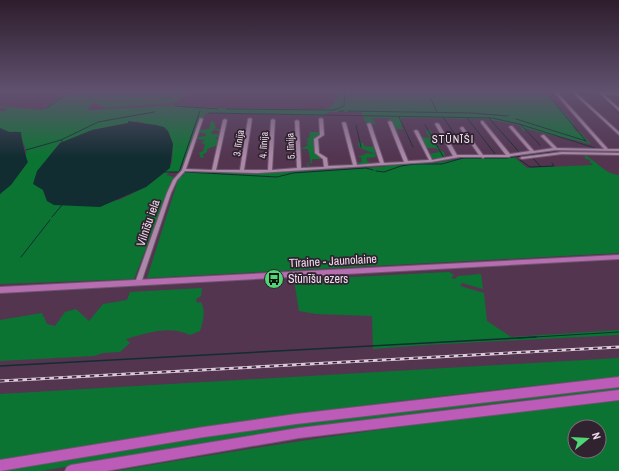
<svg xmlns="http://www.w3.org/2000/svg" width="619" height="471" font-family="'Archivo Narrow',sans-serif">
<rect width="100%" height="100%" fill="#533550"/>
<path fill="#0b7432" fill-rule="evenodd" d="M67,91H190L180,100L172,103L104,108L95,102L87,109L90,110L179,105L218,108L322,109L331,107L336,98L337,91H545L575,125L572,126L576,131L580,132L591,144L558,136V137L524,128L527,132L522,130L520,125L485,119L401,118L402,121L401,123L403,125L400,126L405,129H394L388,118H372L376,124L366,123L361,112H330L322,116L206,113L179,172H170L166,175L174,177L134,279L0,284V194C10,185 28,165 26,151C25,144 20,137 16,131L10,132L0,128V111H5L7,109L0,108V106L42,110ZM138,121C147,126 157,126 168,131L173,144L172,163L165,172L146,187L119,200L75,205H55L47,201L43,190L50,155L60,143L92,130Z
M211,121L216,123L214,124L216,127L213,129H221L222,131L214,130L211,132L212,134H220L218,135L219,137L215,138L218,140V145L207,149V152L202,155L205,157L201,158L199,153L203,151L205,144L201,143L205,140L196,139L198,137L206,136V134L198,132L199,130L209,129Z
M426,130H430L432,133L430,134L432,137H437L435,142H443L436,143L438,145L436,146L441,149L439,150L444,152L445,158H431L429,154L440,152L436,148H426L421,137L430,138L428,134L422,135L427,134Z
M310,132H320L321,135L315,139L316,150L324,159H312V163H308L309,166L308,167L307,163L311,162L308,149H300L309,145L306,144L309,142H306L309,140L304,139L309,138Z
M359,142L363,143L364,146L374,147L376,157L366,158L368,162L375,164L356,165V163L362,162L361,157H357L366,154L363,153L375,154L358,147L360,146L358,145Z
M584,155C596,160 604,174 619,175V253L147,278L179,177L184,176L182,174L184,170L267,173L380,167L408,163H434L466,158L514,157L527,168L593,165L589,161L591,160L586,159Z
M449,272L454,275L451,278L455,279L458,276L481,274L483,289L462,283L460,286L484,293L487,321L511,337L619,330V335L424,345L373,349L372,316L316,314L299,311L294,280Z
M202,288L201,296L196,299L197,303L201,302C206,311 203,322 200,331L190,335C169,325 147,333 126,339L130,343L120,352L103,353L94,356L0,361V320L42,313L47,324L55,326L65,312L76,309L89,321L103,304L127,300L130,292Z
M619,358V377C412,397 205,424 0,460V394Z
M619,387V390C425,409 233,438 41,471H3L233,433L366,415Z
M619,401V471H116C283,442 450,418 619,401ZM575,427H599V451H575Z"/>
<path fill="#122d31" d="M128,121L156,125L164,127L168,131L173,144L170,168L146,187L100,207L54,205L47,201L43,190L33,184L37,171L60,143L92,130L128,123Z
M0,128L9,132H21C21,137 26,158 28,162L11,185L0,194Z"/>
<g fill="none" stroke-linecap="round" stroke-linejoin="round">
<path stroke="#122d31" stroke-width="1" d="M427,91L437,112
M545,91L586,141
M596,91L619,113
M175,106L218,109
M47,108L70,91
M226,109L334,110L344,106L345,91
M339,111H344
M348,111L472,113L508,116
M209,113L492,118L519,124L595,148
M399,117L413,147
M443,117L462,145
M467,118L496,155
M489,118L519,152
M516,119L586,141
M520,124L540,145
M356,125L361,147
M425,125L444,158
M61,140L98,122L154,112
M26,150L61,140L63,142
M533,158L540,166
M520,160L530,167L554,166L552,163
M376,171L384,172L401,166L415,164H442L463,158H506L552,152H572
M165,172H180
M179,172L200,111
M185,172L277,177L293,173L366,168L373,170
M52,217L62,205
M21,257L50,220
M518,338L619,332"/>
<path stroke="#122d31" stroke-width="1.5" d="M0,366L536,337"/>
<g stroke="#6e556d" stroke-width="2">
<path id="minor" d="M553,91H556L608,149H619V151L556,150L511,156L509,157H485L483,158L481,157H460L431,162L258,173L185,171L177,180L171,193L141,283L140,285H136L135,283L167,193L173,180L182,170L200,118L203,119L186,169L212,170L223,120L225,119L227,120L216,170H240L248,119L250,118L252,119L244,170H268L271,120L273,119L275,120L272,170L297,168L295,121L297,120L299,121L301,168L324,167L323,159L315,153L314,139L320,135L319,119L321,118L323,119L324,135L318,139L319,153L327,158L328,166L353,165L342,123L344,122L346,123L357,165L380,163L367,124L369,123L371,124L384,163L404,162L388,122L390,121L392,122L408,161L429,160L414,131L416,130L418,131L432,160L453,156L435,124L437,123L439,124L457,155H479L460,128L462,127H463L483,155H506L481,123V121H483L510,154L530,151L510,128L509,127L511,126H512L534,151L553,148L541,136L543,135H544L557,148L604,149Z
M571,91H574L619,132V135Z
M597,91L619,93V95L603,94L619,108V111Z
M562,152L619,153V155L562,154L522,159L520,158L522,157Z"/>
</g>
<g stroke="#6e556d" stroke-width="2">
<path id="major" d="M619,255V259L0,293V287Z"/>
</g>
<g stroke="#6e556d" stroke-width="2">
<path id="highway" d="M619,377V387L296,424L204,437L0,471V460L204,427L296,414Z
M619,390V400L299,438L106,471H65L67,467L71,465L299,428Z"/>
</g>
<use href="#minor" fill="#ab88a7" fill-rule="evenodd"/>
<use href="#major" fill="#b66eb1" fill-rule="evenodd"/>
<use href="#highway" fill="#bd5cb8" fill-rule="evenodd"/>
<g stroke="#ddc9db" stroke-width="3">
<path id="rail" d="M0,381L619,347"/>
</g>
<use href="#rail" stroke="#30222f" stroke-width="1.5" stroke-dasharray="4.5" stroke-linecap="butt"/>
</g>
<linearGradient id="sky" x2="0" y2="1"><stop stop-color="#2e1d2c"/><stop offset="0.58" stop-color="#60516f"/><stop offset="1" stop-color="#60516f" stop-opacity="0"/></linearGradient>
<rect width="619" height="157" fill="url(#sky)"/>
<defs>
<g id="bus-disc" transform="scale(1)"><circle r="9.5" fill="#50d674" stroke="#30222f"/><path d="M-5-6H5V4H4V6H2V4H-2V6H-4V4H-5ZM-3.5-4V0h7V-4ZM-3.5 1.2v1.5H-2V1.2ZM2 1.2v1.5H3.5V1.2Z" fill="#111"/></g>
</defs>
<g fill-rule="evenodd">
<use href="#bus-disc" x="274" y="279"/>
</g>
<g text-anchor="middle" stroke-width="3.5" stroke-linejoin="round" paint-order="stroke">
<g font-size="10" fill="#efdded" stroke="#30222f">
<text transform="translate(238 143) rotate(-81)" y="4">3. līnija</text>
<text transform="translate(263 145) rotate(-87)" y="4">4. līnija</text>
<text transform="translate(290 146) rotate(-93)" y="4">5. līnija</text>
</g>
<g font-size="11" letter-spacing="1" fill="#efdded" stroke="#30222f">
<text x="453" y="143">STŪNĪŠI</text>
</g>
<g font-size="12" fill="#efdded" stroke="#30222f">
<text transform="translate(148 223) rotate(-71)" y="4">Vilnīšu iela</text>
<text transform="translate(333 261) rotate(-3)" y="4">Tīraine - Jaunolaine</text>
</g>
<g font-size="12" fill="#efdded" stroke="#30222f" text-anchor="start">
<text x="288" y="283">Stūnīšu ezers</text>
</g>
</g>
<g transform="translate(587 439) rotate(72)"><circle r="19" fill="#30222f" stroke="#7c6d7b"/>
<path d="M0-3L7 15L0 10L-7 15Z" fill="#50d674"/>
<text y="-6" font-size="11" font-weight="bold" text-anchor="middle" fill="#efdded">N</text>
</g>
</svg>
